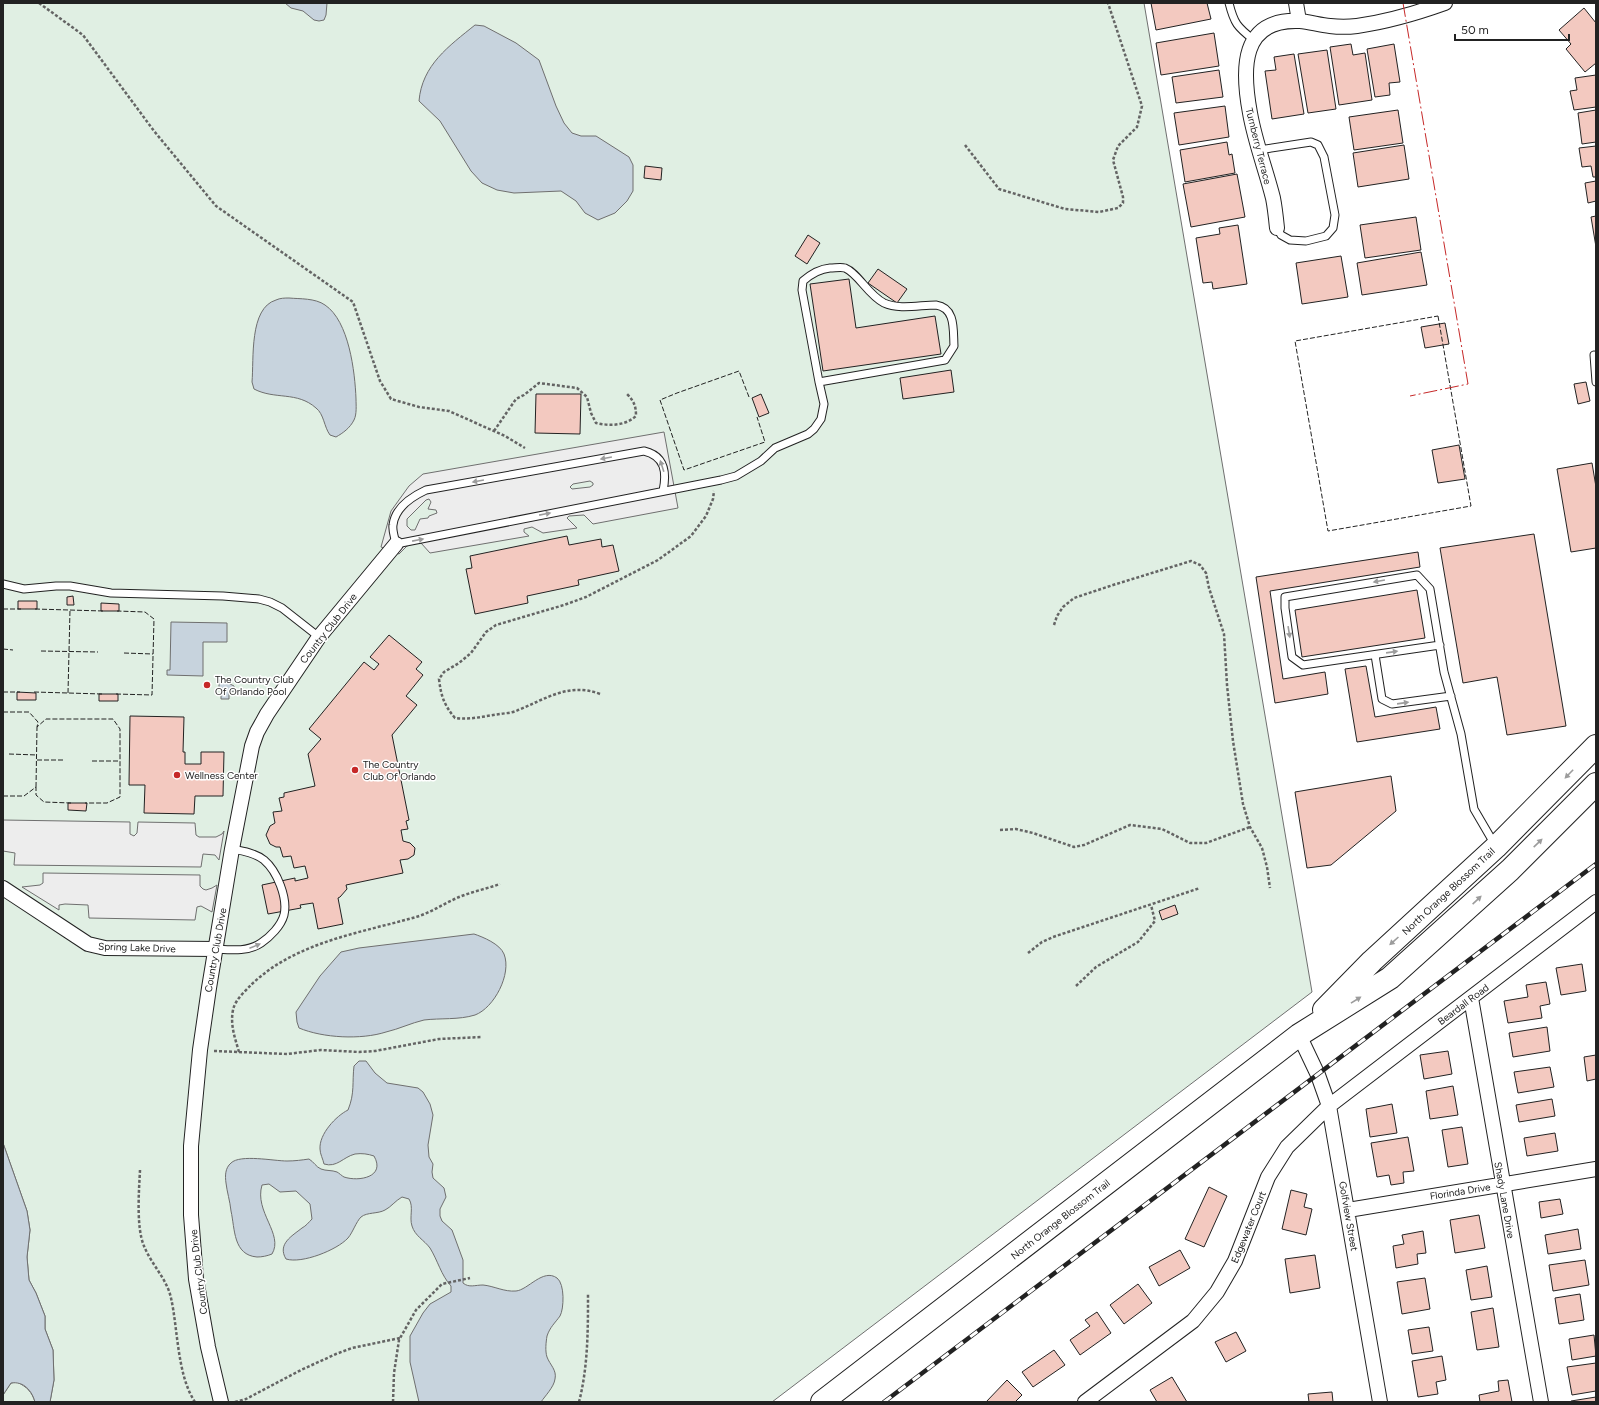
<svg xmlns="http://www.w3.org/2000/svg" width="1599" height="1405" font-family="Figtree,sans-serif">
<rect width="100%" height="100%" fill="#fff"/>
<path fill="#e0efe3" stroke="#6f6f6f" d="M3,3H1144L1312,992L772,1402H50L54,1380L53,1350L45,1329V1316L36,1293L29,1280L27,1257L30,1230L27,1211L3,1143Z
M17,1382C27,1387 32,1392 35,1402H3V1395L11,1383Z"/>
<path fill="#ededed" stroke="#6f6f6f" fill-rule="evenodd" d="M664,432L678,508L593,524L584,515L569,516L567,518L577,528L543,533L532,527L524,529V532L529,536L430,553L421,543L412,544L407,546L399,554L381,547L391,511L409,486L423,474ZM590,481L593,483V485L590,487L572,489L570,487L573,484ZM426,500L429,499L431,502L428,509L436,510L437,513L429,516L428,518L420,519L415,530H411L407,526V519Z
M3,820L130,822V834L134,836L137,833L138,822L195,823L196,835L199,837H216L222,834L224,831L219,860L215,855L203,854L201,867L14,865L15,853L3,851Z
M43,873L200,875V886L203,889L206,890L212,888L217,885L212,912L201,906L197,907L195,920L89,918L88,905L65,904L59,905V910L22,887L40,885L43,883Z"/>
<path fill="#c7d3dd" stroke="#6f6f6f" d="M285,3H327L326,15L324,20L319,21L314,20L303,11L291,8Z
M475,25L484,26L516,43L539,60L556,106L564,123L572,133L581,136H596L629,157L633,165V191L627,201L615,213L598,220L585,213L576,201L561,191L514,193L497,190L482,183L471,171L440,121L419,101C422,65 449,46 475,25Z
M289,298C300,299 315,298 325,305C349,321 355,372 356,399C356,405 357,414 354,420C350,428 343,433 336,437L330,435C324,427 324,414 316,408C297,391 275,400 254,389L252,382C254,359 249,308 276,300C280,298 285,298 289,298Z
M171,622L227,623V642H203V676L167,675V670H170Z
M219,680H228V683L234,686V691L229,692V699H221V688L219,687Z
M474,934C483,937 500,944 504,954C512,974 494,1008 475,1015C459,1020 440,1018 424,1020C411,1023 399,1029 386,1032C361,1040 323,1038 299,1028L297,1022L296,1012L320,976L341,952L359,948Z
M359,1061H366L375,1073L387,1083L418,1088L423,1092L430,1104L433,1115L428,1145L429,1157L433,1164L432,1172L433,1178L444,1188L446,1197L440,1209V1216L442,1221L452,1230L463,1260V1283C469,1288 475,1285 483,1285C494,1286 504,1292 516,1291C528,1290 543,1268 557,1278C565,1284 564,1309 560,1316C555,1323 550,1327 547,1336C546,1342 545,1351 547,1357C550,1365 557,1370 555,1379C554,1387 545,1396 541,1402H419L410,1362V1336L423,1313L430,1304L451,1292V1286C441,1275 438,1261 430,1248C424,1240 415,1236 412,1226C409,1217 414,1207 409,1199L402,1197C395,1201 391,1207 385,1210C378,1214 367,1212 361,1217C356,1222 353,1232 348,1238C337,1250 302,1264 286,1259C277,1244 292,1236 302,1228C306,1226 309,1222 312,1219L310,1204L296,1191L280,1192L269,1184L262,1185C254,1212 284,1234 272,1254C267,1256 262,1257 257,1257C233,1255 235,1229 231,1211C230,1201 227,1192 226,1183C225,1176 225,1168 231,1163C240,1154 274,1161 287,1161C295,1161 302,1160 309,1159C314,1162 316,1167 321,1169C326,1171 332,1170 337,1172C339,1173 342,1176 344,1177C359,1182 386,1177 374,1156C368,1154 362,1153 355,1154C343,1157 337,1168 324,1164C323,1159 320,1154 320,1149C319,1134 336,1116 348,1110C355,1093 352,1082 354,1066Z
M3,1143L27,1211L30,1230L27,1257L29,1280L36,1293L45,1316V1329L53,1350L54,1380L50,1402H35C32,1391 24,1381 11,1383L3,1395Z"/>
<path fill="#f3c9c0" stroke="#222" d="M1151,3H1207L1211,19L1156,30Z
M1584,8L1596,23V63L1585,72L1566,49L1571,44L1559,30Z
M1214,33L1219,66L1161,75L1156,43Z
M1351,44L1353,55L1365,53L1372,100L1339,105L1330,47Z
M1394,44L1400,82L1389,83L1390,95L1375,97L1367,49Z
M1327,50L1336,109L1308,113L1298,54Z
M1294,54L1304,114L1272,119L1265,71L1276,70L1274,57Z
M1219,70L1223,97L1176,103L1172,77Z
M1596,75V107L1574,110L1570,91L1577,90L1575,78Z
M1225,106L1229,137L1179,145L1174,113Z
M1398,110L1403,143L1354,150L1349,117Z
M1596,110V142L1582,144L1578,113Z
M1227,142L1229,155L1232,154L1235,173L1185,182L1180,150Z
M1404,145L1409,179L1358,187L1353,153Z
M1596,146V177H1593L1591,166L1582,167L1579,148Z
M645,166L662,168L661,180L644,178Z
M1237,174L1245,217L1191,227L1183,184Z
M1596,181V201L1588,203L1585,183Z
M1596,216V247L1591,217Z
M1416,217L1421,250L1365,258L1360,225Z
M1238,225L1247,284L1213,289L1212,282L1203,283L1196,238L1220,234L1219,228Z
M808,235L820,243L807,264L795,256Z
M1421,252L1427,285L1362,295L1357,263Z
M1341,256L1348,297L1302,304L1296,263Z
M878,269L907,289L897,303L868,283Z
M849,279L856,328L935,316L941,354L823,371L810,284Z
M1445,323L1449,344L1425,348L1421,327Z
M951,370L954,392L903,399L900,378Z
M1586,382L1590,401L1578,404L1574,384Z
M536,394H581L580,434L535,433Z
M761,394L769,413L759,417L752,398Z
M1459,445L1465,479L1438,483L1432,450Z
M1592,463L1596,487V548L1571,552L1557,469Z
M1534,534L1566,726L1507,735L1497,677L1463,683L1440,548Z
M567,536L569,545L601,539L602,547L613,545L619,571L578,580L579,585L527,596L528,603L475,614L466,569L472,568L470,556Z
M1418,552L1420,567L1270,591L1283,679L1325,672L1328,694L1275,703L1256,577Z
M1417,590L1425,638L1302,657L1295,610Z
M73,596L74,605H67V597Z
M18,601H37V609H18Z
M101,603L119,604V611H101Z
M389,635L422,662L416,669L423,675L406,696L417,705L392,735L409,820L406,821L408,829L401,830L403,841L410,843L415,848L414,855L408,859L400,860L403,873L346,885L347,889L340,897L338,898L343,924L318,929L313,903L300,905L301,908L268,914L262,885L295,878V881L308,878L305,866L294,868L291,856L283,857L280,847H276L270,844L266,835L270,826L275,823L273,812L282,811L279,798L284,797V793L315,786L308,754L321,739L309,729L364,662L374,670L379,664L370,657Z
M1366,666L1375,717L1436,707L1440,729L1357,742L1345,669Z
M17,692L36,693V700H17Z
M99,694H118V701H99Z
M130,716L184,717L183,752H185V764H201V752H224L223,796H195L194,814L144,813L145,785H129Z
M1391,776L1396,811L1331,865L1307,868L1295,792Z
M68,803H87L86,811L68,810Z
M1175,905L1178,914L1162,920L1159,911Z
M1582,964L1586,991L1561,995L1556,968Z
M1546,982L1550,1004L1540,1006L1542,1018L1508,1023L1504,1001L1528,997L1526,985Z
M1547,1027L1550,1051L1513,1057L1509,1033Z
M1448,1051L1452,1074L1424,1079L1420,1055Z
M1596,1055V1079L1587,1081L1584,1057Z
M1550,1067L1554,1087L1518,1093L1514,1072Z
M1453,1086L1458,1115L1430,1119L1426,1091Z
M1552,1099L1555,1116L1519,1122L1516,1105Z
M1392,1104L1397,1133L1370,1137L1366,1109Z
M1462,1127L1468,1164L1448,1167L1442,1130Z
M1555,1133L1558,1151L1527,1156L1524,1138Z
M1408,1137L1414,1171L1403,1172L1404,1183L1391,1185L1389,1175L1377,1177L1371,1143Z
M1209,1187L1227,1196L1204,1247L1185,1239Z
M1291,1190L1307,1194L1304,1207L1312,1209L1306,1235L1282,1229Z
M1560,1199L1563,1214L1541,1218L1539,1202Z
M1479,1215L1485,1248L1455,1253L1450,1220Z
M1578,1229L1581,1249L1548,1254L1545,1235Z
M1423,1231L1426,1253L1417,1254L1418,1264L1396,1268L1393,1246L1404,1244L1402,1235Z
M1180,1250L1190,1268L1159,1286L1149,1267Z
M1315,1255L1320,1288L1290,1293L1285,1259Z
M1585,1260L1589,1285L1553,1291L1549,1265Z
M1487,1266L1492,1297L1471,1300L1466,1270Z
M1425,1278L1430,1309L1402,1314L1397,1282Z
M1138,1284L1152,1303L1124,1324L1110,1305Z
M1580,1294L1584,1320L1559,1324L1555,1298Z
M1493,1308L1499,1347L1477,1350L1471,1312Z
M1097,1312L1111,1333L1080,1355L1070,1340L1090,1326L1085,1320Z
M1429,1327L1433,1351L1412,1354L1408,1330Z
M1236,1332L1246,1351L1226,1362L1215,1342Z
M1594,1335L1596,1356L1572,1360L1569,1339Z
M1054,1350L1065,1365L1033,1387L1022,1372Z
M1442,1356L1446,1380L1436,1382L1438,1394L1418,1397L1412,1361Z
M1596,1363V1391L1572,1395L1567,1367Z
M1172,1377L1187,1402H1157L1150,1390Z
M1007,1380L1022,1395L1015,1402H986Z
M1508,1380L1512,1402H1480L1479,1395L1499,1391L1498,1381Z
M1332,1392L1333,1402H1309L1308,1394Z
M1596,1397V1402H1571V1401Z"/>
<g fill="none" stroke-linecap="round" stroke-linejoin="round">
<g stroke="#222" stroke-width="9">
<path id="lane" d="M1229,3C1234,23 1237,27 1254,40
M1259,150L1311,142L1318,145L1324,157L1335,215L1333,228L1326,236L1306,241L1290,240L1281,235L1277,228
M1594,355L1596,382
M663,491C667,472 665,456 644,451L426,490C411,497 395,508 393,525C392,531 395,538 396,544L721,480L736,476L761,461L775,448L808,434L814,429L821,419L824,404L819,382L945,360L954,346C953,330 956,308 936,305C920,305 899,310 884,303C868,295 858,273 845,268C841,267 835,268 830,268C819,269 811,274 803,281L802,290L819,382
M3,584L24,589L56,586H70L111,593L223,596L259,599L270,602L282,608L319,637
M1440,645L1303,665L1292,657L1285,608V597L1417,575L1430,589L1444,672L1461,734L1474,809L1495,845
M1375,655L1382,699L1392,704L1451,696
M216,949C231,950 248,952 261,943C270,937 281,926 284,915C288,898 277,871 264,860C255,853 243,851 232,849"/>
</g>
<g stroke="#222" stroke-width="16">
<path id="street" d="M1296,3L1299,21
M1277,228C1276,218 1275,208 1273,198C1266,170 1255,142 1250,113C1242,70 1240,18 1300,21C1310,22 1320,25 1330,26C1338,27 1349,27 1357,26C1386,22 1417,13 1445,3
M3,888L88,944L105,948L216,949
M1471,998L1541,1402
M1299,1035L1318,1075L1329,1106L1380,1402
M1348,1210L1596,1169
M221,1402L208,1347L196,1279L191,1215V1146L200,1050L209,988L232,849L252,746L257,732L267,714L319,637L396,544
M1085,1402L1193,1321L1217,1292L1235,1261L1268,1177L1287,1147L1329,1106L1596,902"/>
</g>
<g stroke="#222" stroke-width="24">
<path id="primary" d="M1324,1010L1372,961L1496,847L1596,746
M822,1402L1299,1035L1390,978L1510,870L1596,784"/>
</g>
<path stroke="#646464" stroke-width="2.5" stroke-dasharray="3 2" stroke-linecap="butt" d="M39,3L83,35L154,131L216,206L353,302L380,381L391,399L419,407L449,411L505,436L525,448
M965,145L999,189L1065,209L1099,212L1118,208L1123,203V197L1113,160L1118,146L1137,127L1142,106L1108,3
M494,431L516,399L524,395L539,383L577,388L587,397L591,413L596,423C610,426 625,426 636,416C636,406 634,401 627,394
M1054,625L1057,616L1063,607L1074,598L1113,585L1191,561L1200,565L1206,573L1209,588L1224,634L1227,685L1233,741L1243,804L1250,827L1262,848L1267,867L1270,888
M600,694C569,682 546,699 518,710C513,713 506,713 500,714C485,716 471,720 455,718C444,705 441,696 439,679L444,672L459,663L471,653L486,632L496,625L564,605L586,597L658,560L691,536L706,516L713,499L714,491
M1000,830L1016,829L1033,833L1074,847L1084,845L1130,825L1162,829L1190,843H1206L1250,827
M1028,953L1042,942L1053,937L1200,888
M1076,986L1096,967L1138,942L1155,921L1151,905
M214,1051L287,1054L321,1050L359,1052L375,1051L439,1039L482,1037
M239,1052C235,1038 230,1025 233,1010C235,1000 245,991 252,984C296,942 360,933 416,917C430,913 443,904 457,898C470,892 486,889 500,884
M140,1170C139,1191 136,1227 144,1246C151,1264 167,1279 171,1298C178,1329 177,1375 195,1402
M235,1402L246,1399L301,1370L336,1354L352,1348L400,1338
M393,1402L394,1373L399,1340L416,1310L442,1284L470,1278
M579,1402C588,1367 588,1330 588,1294"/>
<use href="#lane" stroke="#fff" stroke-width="7"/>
<use href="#street" stroke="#fff" stroke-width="14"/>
<use href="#primary" stroke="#fff" stroke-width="22"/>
<g stroke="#222" stroke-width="4.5">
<path id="rail" d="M884,1402L1596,864"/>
</g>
<use href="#rail" stroke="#fff" stroke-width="3" stroke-dasharray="9" stroke-linecap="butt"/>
<path stroke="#222" stroke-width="1" stroke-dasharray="5 2" stroke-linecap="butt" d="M1438,316L1471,506L1328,531L1295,341Z
M749,397L739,371L677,393L660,400L684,470L765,442L757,417
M3,609H21
M35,609L103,611
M3,649L13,650
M41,651L98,652
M124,653L153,654
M3,692H20
M34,692L102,694
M68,693L70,610
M116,694L152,695L154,619L145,612L117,611
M3,712H29L38,722L37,727L46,719H113L120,729V797L107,803H85
M9,754L37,755
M37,760H65
M92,761H120
M36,787L37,727
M3,796H24L36,787V795L44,802L71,803"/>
<path stroke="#c62828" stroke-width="1" stroke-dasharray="14 3 2 3" stroke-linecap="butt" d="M1403,3L1468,384L1410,396"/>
</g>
<defs><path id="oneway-solid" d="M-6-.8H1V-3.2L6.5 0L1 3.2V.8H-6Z"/></defs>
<g fill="#9c9c9c">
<use href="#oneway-solid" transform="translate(606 458) rotate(170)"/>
<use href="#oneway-solid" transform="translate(662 466) rotate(-108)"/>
<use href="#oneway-solid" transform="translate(478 481) rotate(170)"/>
<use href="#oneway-solid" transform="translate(545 514) rotate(-11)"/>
<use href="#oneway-solid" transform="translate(418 540) rotate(-11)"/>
<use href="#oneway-solid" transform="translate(1379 581) rotate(170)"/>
<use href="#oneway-solid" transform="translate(1289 632) rotate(81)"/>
<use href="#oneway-solid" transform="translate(1392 652) rotate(-8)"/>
<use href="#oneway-solid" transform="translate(1403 703) rotate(-8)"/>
<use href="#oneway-solid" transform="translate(1569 774) rotate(134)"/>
<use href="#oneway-solid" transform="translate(1538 843) rotate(-44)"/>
<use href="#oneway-solid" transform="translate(1477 900) rotate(-43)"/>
<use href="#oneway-solid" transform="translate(1394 941) rotate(138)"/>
<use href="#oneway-solid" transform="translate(255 946) rotate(-22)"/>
<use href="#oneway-solid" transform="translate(1356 1000) rotate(-32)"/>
</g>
<g fill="#c62828" stroke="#fff" stroke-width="1.5">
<circle cx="207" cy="685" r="4"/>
<circle cx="355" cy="770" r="4"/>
<circle cx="177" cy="775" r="4"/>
</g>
<g text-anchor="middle" stroke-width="3" stroke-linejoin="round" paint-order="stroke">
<g font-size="10" fill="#222" stroke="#fff">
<text transform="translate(1259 146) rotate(76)" y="4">Turnberry Terrace</text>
<text transform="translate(328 628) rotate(-52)" y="4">Country Club Drive</text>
<text transform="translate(1448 891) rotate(-43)" y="4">North Orange Blossom Trail</text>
<text transform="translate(137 947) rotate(2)" y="4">Spring Lake Drive</text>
<text transform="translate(215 950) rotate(-80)" y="4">Country Club Drive</text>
<text transform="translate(1463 1004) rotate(-37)" y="4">Beardall Road</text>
<text transform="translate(1460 1191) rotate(-9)" y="4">Florinda Drive</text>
<text transform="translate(1505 1200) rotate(80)" y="4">Shady Lane Drive</text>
<text transform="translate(1349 1216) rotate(80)" y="4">Golfview Street</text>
<text transform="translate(1060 1219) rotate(-38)" y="4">North Orange Blossom Trail</text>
<text transform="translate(1248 1227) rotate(-68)" y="4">Edgewater Court</text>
<text transform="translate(198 1272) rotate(-97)" y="4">Country Club Drive</text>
</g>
<g font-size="10" fill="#222" stroke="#fff" text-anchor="start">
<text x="215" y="683">The Country Club<tspan x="215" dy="12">Of Orlando Pool</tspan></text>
<text x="363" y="768">The Country<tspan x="363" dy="12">Club Of Orlando</tspan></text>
<text x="185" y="779">Wellness Center</text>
</g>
</g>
<rect width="1599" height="1405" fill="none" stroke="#222222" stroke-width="8"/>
<path d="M1455 34v6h114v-6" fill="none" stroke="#222222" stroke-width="2"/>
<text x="1461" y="34" font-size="12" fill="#222222" stroke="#ffffff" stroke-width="3" paint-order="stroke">50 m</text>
</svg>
